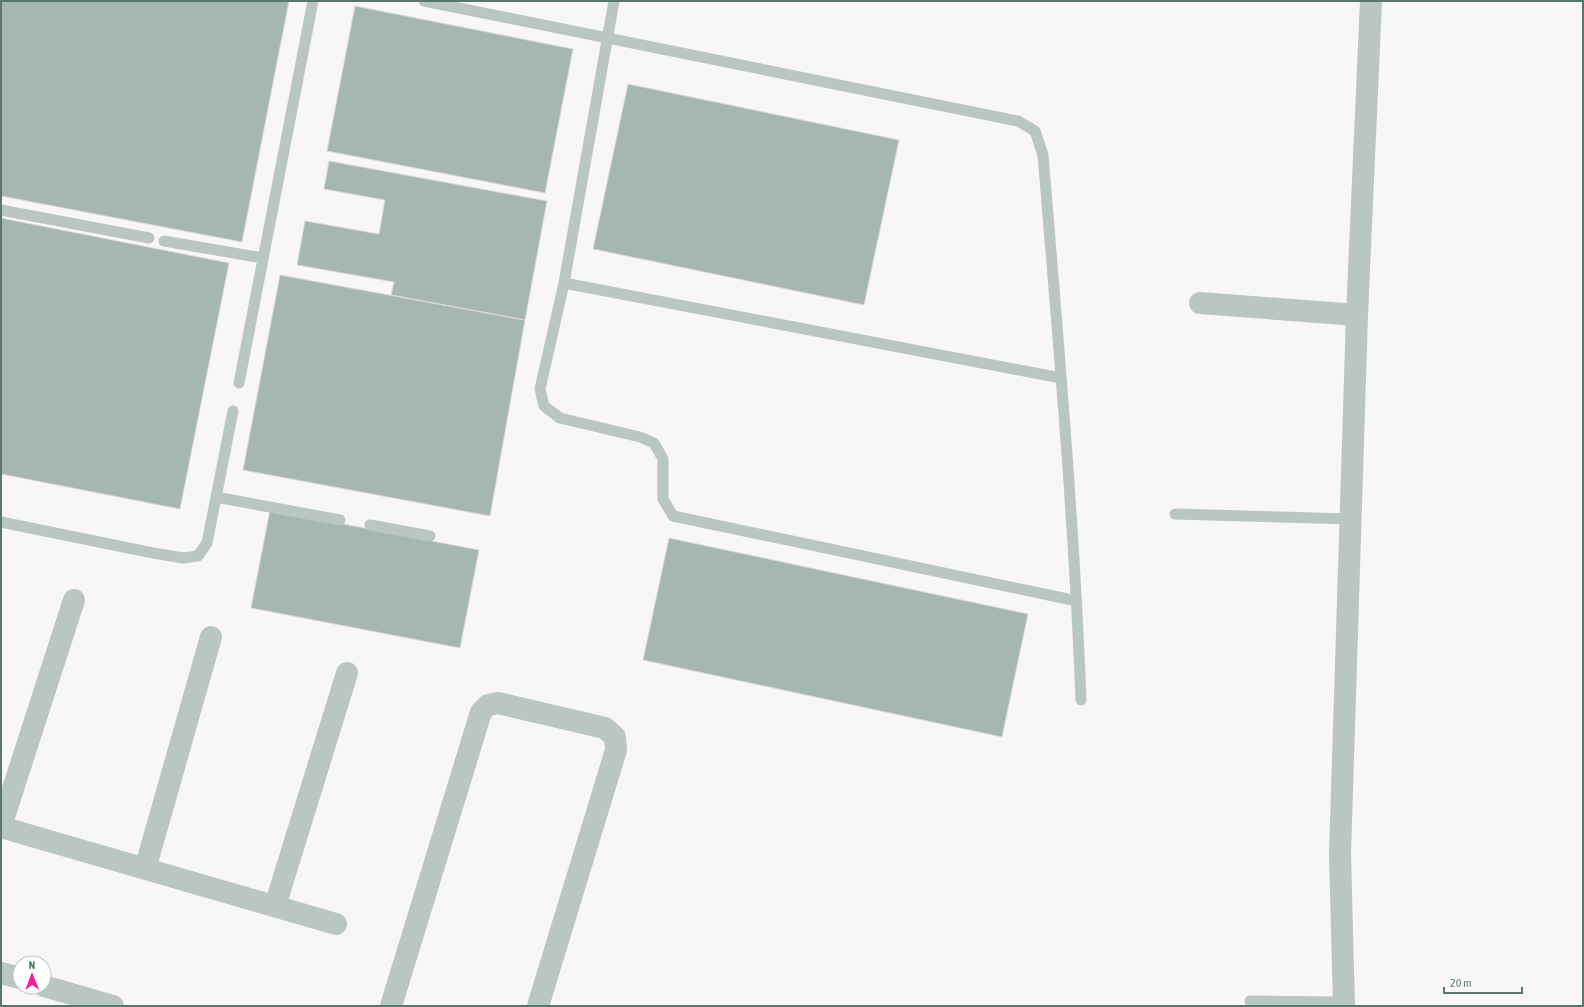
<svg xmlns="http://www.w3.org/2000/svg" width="1584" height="1007" font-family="'Asap Condensed',sans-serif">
<rect width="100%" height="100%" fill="#f9f7f6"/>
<path fill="#a6b7b0" stroke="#dbd9d9" d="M1,1H289L242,242L1,196Z
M355,6L573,49L545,193L327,151Z
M628,84L899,140L864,305L593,249Z
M329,161L547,201L525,320L391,295L394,282L297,265L305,221L379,234L385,200L324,189Z
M1,218L229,263L180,509L1,474Z
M280,275L525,320L490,516L243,470Z
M270,510L479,550L460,648L251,608Z
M669,538L1028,614L1002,737L643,660Z"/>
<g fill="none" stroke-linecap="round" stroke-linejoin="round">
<path stroke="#bac6c1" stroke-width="11" d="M424,1L1018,121L1035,131L1043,155C1058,337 1074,518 1081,700
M614,1L564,283L540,389L544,406L560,418L640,437L654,443L663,459V499L673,516L1077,601
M1,210L149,238
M164,241L263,258
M564,283L1061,378
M239,383L313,1
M216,497L340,520
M1175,514L1351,519
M1,522L153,553L183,558L198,556L207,543L233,411
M370,525L430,536
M1250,1001L1344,1002"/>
<path stroke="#bac6c1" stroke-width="22" d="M1200,303L1357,315
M1,826L74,600
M1,827L336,924
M145,869L211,637
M275,906L347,673
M1,973L20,978
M44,986L113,1006
M391,1006L481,712L488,705L498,703L605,728L615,737L616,750L538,1006
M1344,1006L1340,854L1357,315L1371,1"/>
</g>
<rect width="1584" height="1007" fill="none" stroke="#59786c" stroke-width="4"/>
<g transform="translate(32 975) rotate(359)"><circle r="19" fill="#ffffff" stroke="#bdc9c4"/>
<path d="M0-3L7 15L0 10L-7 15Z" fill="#f11e9e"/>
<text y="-6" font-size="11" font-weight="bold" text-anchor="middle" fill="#59786c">N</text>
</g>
<path d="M1444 987v6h78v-6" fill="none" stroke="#59786c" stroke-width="2"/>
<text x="1450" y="987" font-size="12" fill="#59786c" stroke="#ffffff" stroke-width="3" paint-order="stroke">20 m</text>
</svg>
